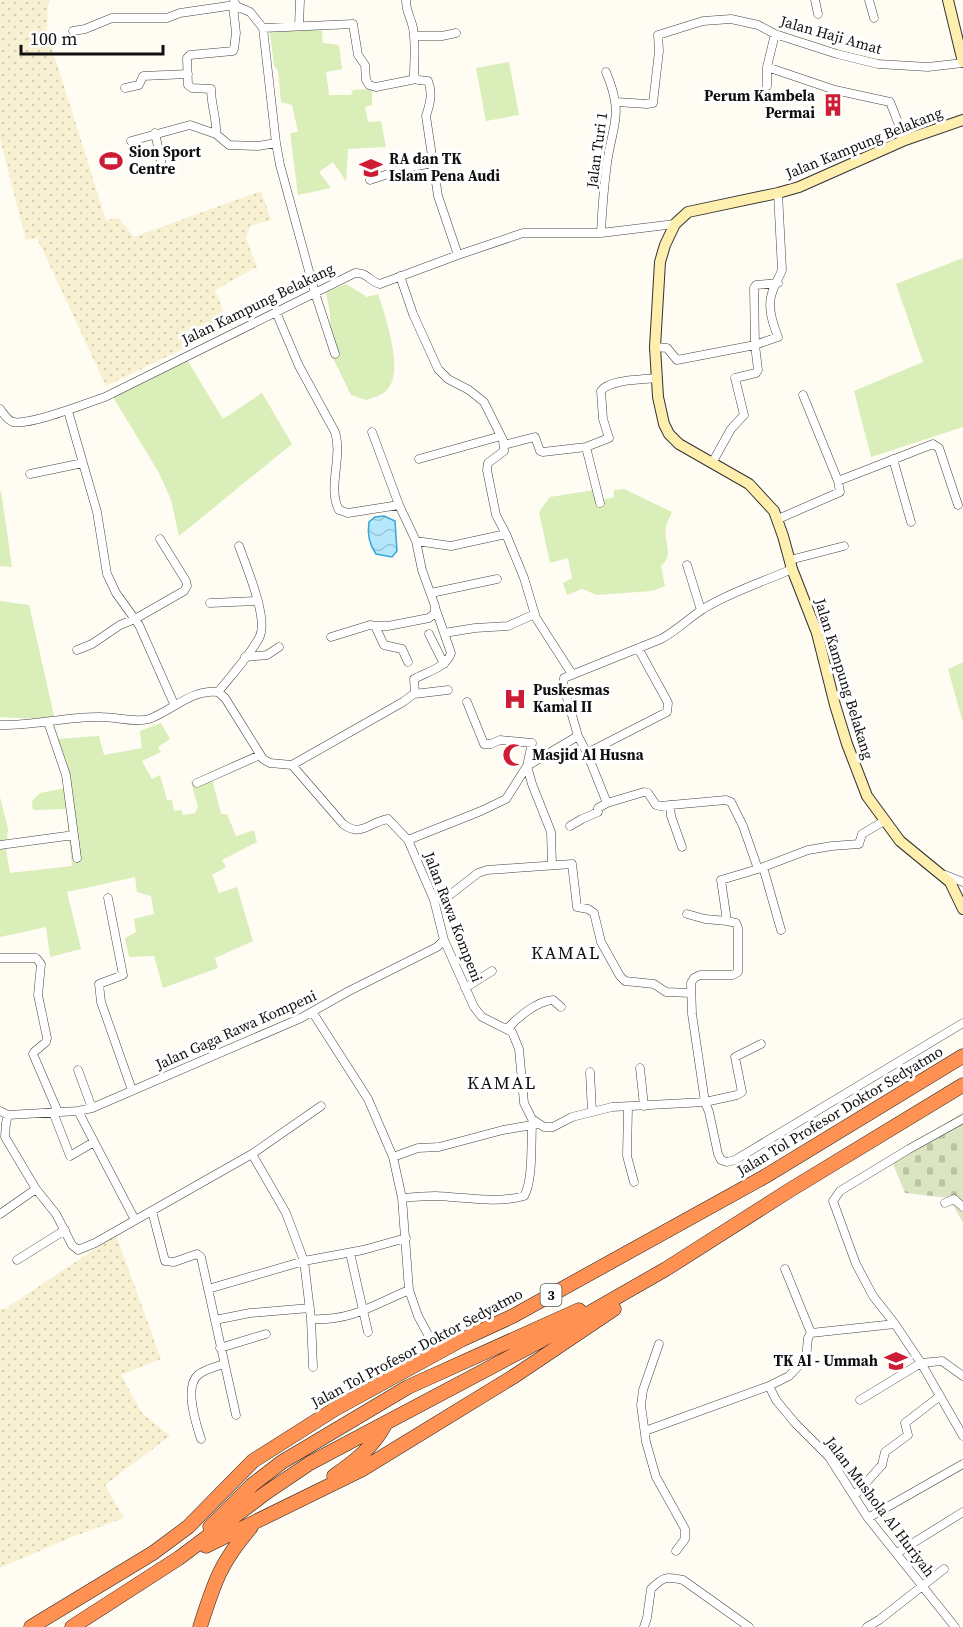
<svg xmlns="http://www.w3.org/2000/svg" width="963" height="1627" font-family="'Source Serif 4',serif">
<defs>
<pattern id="farmland-dots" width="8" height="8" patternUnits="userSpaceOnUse" patternTransform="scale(1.5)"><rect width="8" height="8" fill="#f8f1d1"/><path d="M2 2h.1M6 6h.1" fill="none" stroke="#d4ceb2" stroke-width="1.8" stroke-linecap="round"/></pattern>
<pattern id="cemetery-stones" width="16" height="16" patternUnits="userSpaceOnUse" patternTransform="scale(1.5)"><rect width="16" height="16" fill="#dce5c1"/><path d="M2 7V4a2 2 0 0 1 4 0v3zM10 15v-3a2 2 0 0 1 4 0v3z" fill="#bcc3a5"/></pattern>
<pattern id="water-waves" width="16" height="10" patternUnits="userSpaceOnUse" patternTransform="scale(1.5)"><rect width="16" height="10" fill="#b4e7fb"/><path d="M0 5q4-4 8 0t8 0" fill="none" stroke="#9ac5d6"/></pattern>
</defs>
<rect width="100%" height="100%" fill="#fffcf4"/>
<path fill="url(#farmland-dots)" d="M0,0H50L48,6L47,32L106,220L119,218L134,237L261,191L271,220L250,226L246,238L257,267L215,290L230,327L201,340L196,330L180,338L185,348L106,386L37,238L26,240L0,139Z
M116,1235L161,1359L121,1375L142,1413L170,1436L105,1485L124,1518L72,1537L0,1568V1309H5Z"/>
<path fill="#d9eeb9" d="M321,23L323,43L339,45L342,69L326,72L329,95H351L353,90L372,89V105L365,107L368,122L381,121L386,147L348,149L346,181L333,162L319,172L331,188L298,195L290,133L298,132L292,105L281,102L278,71L274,65L269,26Z
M509,62L519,115L486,121L476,68Z
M963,258V427L871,457L854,391L923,362L896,284Z
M346,284L367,297L378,294C385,316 405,371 387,390C383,395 372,398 366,400L351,395L331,354L330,313L326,292Z
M187,360L223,419L262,393L292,444L179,536L171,500L159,473L113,397Z
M624,489L672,512C670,517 667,522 666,527C663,542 675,554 661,566L665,586L652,591L597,595L582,589L567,595L563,583L572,578L568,558L550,563L539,512L550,497L594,490L598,501L614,497V490Z
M0,491H1L12,567L0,566Z
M0,601L29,605L55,720L0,717Z
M963,662V723L948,669Z
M161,723L170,739L158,747L161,752L142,761L152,779L160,775L167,800H172L174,811L181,810L183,815L195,813L198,807L191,782L211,775L221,814H227L236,836L254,830L257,842L222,860L226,867L212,875L219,893L237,887L253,941L215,958L218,968L163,988L154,956L129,957L125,938L136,932L134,919L154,914L151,896L137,892L135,877L67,892L81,949L50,957L46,927L0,937V797L8,829L6,849L10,873L72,866L66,809L33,810L32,801L40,793L66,788L56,739L99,736L104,755L142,748L140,731Z"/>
<path fill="url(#cemetery-stones)" d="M963,1112V1223L949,1198L905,1193L891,1159Z"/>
<path fill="url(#water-waves)" stroke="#35a6d8" stroke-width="1.5" d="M384,516L395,521L397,551L392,557L376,554C369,544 367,534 369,522L375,517Z"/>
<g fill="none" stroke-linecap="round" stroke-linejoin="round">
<g stroke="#434343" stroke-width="9">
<path id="street" d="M234,0L236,6L250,12L263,28L276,143L280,165L315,293L335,354
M406,0C406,13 411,17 413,28C416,44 414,61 414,77L418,80L428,81C433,93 430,104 426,116L438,196L458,255
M815,0L818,14
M869,0L874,18
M299,26L300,0
M263,28L353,24L358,55L365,65L366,80L369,85L376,87L416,79
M73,31L85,29L112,18H167L180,13L235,5
M414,36H442L456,33
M767,67L835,90L890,102L905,140
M767,86V67L775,34
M125,88L139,85L143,76L188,74
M616,102L647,104L653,103L659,51L658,35L703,21L731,19L758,25L775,34L837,54L878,64L928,67L963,63
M155,133L163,170
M216,134C217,119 211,105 211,89L192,88L188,85L187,58L190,55L233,51L234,49L236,33L233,6
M131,141L190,125L216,134L229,145L258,146L276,143
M370,180L406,168L433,163
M601,233C602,210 604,186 607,163C613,122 624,115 606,72
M400,276L413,314L438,369L448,379L469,390L484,402L503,440L504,451L488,463L487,470L496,515L506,534L524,578L536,618L572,674
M276,312L299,366L335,432C343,457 327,488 339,510L348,513L399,505
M655,347L667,348L677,360L755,345L778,337C773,324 767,307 772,293C774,285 779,278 782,270L778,193
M0,409C4,414 7,420 13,422C30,426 87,403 105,397L355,273C367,272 370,282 380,284L458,255L523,233H601L675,224
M68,411L97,512L107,574L116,593L139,625L174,704
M372,432L399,505L416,541L422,570L435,606V613L429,618L388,626H375L384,645L402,649L408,662
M504,445L535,437L540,451L543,452L586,447L600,503
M586,447L609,438L603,419L601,391C610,379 642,380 656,378
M419,459L501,436
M893,459L911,522
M712,463L731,429L744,415L735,378L756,373L758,370L755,345L754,288L756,285L778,283
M30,474L83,463
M838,481L933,444L939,448L958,505
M778,519L840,492L838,481L803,395
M416,541L451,546L506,534
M790,560L844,546
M687,565L701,610
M792,569C763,582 730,592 703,609C688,619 676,631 661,639L564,678L563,684L578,736L527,766L506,799L481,811L408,840L434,900L444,940L474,1007L482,1017L512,1032L519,1049L524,1103L532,1119L544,1127H553L572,1117L612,1107L705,1102L709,1112L718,1154L721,1160L727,1162L735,1160L963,1023
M431,593L497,579
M210,603L258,601
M444,633L475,628L508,626L535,614
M429,634L444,664
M331,637L370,625L376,626
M77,650L92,644L120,625L135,619L184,591L187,586L186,581L160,539
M245,657L267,655L279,647
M218,692C230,677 252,653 260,636C268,617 246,566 239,546
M414,694L448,690
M467,702L484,744H491L500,740L532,743L527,766L532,784L551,832L552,865
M48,722L66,775L77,858
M0,725C34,726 68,716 102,717C118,717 134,723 149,719C172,711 191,689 218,692L225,698L263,759L270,763L292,765L343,824C361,838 369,822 388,819L408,840
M578,736L587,753L607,803L644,792L648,793L656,805L660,806L726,800L731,802L743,826L758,869L808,850L832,846L859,844L862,834L884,821
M587,753L667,712L668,703L666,699L638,648
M292,765L403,702L415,693L414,679C427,672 447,667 451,653L436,610
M197,783L260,755
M670,805L671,816L682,847
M570,826L582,819L598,812V808L607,803
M0,845L74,835
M763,867L781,930
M945,875L963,882
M108,898L123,975L99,984L101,1002L132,1090
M434,900L451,894L478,873L487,870L572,864L577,907L588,909L594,913L601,942L620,976L625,981L654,984L666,992L691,993
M687,914L705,919L727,921L721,880L758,869
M727,921L736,923L738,928V972L733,975H700L694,978L691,983L692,1014L705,1102L737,1095L742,1092L735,1057L761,1044
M0,958H36L41,964L38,995L47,1038L46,1042L34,1052L33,1054L58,1112
M465,988L492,971
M313,1013L368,1099L393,1157L418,1148L439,1147L503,1130L538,1124
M507,1029C518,1017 537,1001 553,1000L561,1007
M640,1068L644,1106
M78,1070L92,1108
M590,1072L592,1112
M628,1107L627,1156L634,1182
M0,1111L8,1115L78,1111L92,1108L301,1018L349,991L437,947L444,940
M78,1111L135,1220
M53,1112L70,1156L94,1142
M8,1115L6,1123L5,1137L36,1189L56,1214L72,1245L78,1250L95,1243L252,1154L321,1106
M963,1119L909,1149L840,1191L833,1201L856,1264L873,1296L895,1324L921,1363L963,1436
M252,1154L286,1213L304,1261L311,1319L313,1367
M393,1157L402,1198L409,1290L418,1316L431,1340
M402,1198C413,1197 424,1196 435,1196C465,1197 495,1204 524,1196C533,1182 531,1143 532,1125
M945,1203L954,1199L963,1207
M152,1211L165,1261L174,1262L197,1254L201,1257L236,1415
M0,1214L36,1189
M350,1253L368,1332
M17,1260L65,1230
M785,1269L811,1333
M208,1289L304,1261L363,1250L406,1238
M311,1319C352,1321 373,1305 409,1290
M215,1320L250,1313L310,1308
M659,1344L643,1390L641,1405L646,1442L656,1477L685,1529V1539L676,1551
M220,1348L266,1334
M769,1386L776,1400L795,1423L829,1457L868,1518L955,1627
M860,1400L921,1363L942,1361L963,1376
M645,1431L769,1386L789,1376L806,1358L808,1338L811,1333L895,1324
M201,1439C196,1424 184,1387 198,1375C205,1369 216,1367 224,1364
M854,1496L882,1465L885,1452L908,1435L905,1423L940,1396
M868,1518L963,1464
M897,1553L963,1512
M644,1627L647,1618L651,1589C663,1577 666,1576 683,1580L749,1627
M867,1627L879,1620L944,1569"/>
</g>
<g stroke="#323232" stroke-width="12">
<path id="secondary" d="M948,0L963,62
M963,120L905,140L799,187L778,193L688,212L675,224L665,245L660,262L655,347L658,397L664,424L669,434L679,444L749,484L774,511L783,536L792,569L817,633L835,705L847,744L867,796L900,841L950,882L963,909"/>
</g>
<g stroke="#212121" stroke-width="15">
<path id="highway" d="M334,1476C357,1460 372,1448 386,1423
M210,1527L252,1485L282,1462L408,1387L579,1310
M206,1546L361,1470L516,1375L614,1309
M31,1627L153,1553L188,1527L253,1461L335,1409L461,1340L513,1316L764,1177L963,1056
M72,1627L179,1558L267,1492L310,1463L542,1340L666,1269L790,1190L963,1085
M200,1627C214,1583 220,1563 251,1527"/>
</g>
<use href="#street" stroke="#fff" stroke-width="8"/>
<use href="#secondary" stroke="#ffefaf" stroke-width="10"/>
<use href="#highway" stroke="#ff9152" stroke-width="14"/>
</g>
<defs>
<g id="building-bare" transform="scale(1.8)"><path d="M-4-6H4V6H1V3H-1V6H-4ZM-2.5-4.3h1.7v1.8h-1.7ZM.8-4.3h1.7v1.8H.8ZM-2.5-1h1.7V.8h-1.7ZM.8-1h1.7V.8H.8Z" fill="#cd1c34" stroke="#fff" stroke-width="2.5" paint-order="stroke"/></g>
<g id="stadium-bare" transform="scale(1.8)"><path d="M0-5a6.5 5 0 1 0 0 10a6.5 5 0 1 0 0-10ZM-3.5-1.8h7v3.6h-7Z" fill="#cd1c34" stroke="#fff" stroke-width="2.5" paint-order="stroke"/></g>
<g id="school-bare" transform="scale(1.8)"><path d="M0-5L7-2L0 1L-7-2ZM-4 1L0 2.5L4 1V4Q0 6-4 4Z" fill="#cd1c34" stroke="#fff" stroke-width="2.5" paint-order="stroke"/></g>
<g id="hospital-bare" transform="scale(1.8)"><path d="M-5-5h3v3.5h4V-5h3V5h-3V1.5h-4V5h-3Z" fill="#cd1c34" stroke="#fff" stroke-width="2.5" paint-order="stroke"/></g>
<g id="mosque-bare" transform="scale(1.8)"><path d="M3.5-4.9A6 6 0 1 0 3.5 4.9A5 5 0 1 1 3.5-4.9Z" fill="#cd1c34" stroke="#fff" stroke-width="2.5" paint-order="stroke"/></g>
</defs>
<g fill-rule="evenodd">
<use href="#building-bare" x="833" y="105"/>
<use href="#stadium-bare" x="111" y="161"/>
<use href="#school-bare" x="371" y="168"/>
<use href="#hospital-bare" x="515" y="699"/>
<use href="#mosque-bare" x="514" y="755"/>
<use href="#school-bare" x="896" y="1361"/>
</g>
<g text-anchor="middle" stroke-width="6" stroke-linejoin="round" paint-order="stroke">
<rect fill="#fff" stroke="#585858" stroke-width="1.5" x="540.5" y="1284" width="21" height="22" rx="4.5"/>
<g font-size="14" font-weight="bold" fill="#101010">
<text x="551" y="1300">3</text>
</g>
<g font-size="15" fill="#101010" stroke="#fff">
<text transform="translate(831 35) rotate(16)" y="5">Jalan Haji Amat</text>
<text transform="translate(864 143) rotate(-22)" y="5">Jalan Kampung Belakang</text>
<text transform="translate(597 150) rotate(-82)" y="5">Jalan Turi 1</text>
<text transform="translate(258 304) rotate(-26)" y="5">Jalan Kampung Belakang</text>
<text transform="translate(844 679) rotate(73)" y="5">Jalan Kampung Belakang</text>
<text transform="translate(453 917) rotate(69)" y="5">Jalan Rawa Kompeni</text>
<text transform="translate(236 1030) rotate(-24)" y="5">Jalan Gaga Rawa Kompeni</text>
<text transform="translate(840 1111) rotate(-31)" y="5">Jalan Tol Profesor Doktor Sedyatmo</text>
<text transform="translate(417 1348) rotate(-28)" y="5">Jalan Tol Profesor Doktor Sedyatmo</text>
<text transform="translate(880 1507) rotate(53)" y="5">Jalan Mushola Al Huriyah</text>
</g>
<g font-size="15" font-weight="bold" fill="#101010" stroke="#fff" text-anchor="start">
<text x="815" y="101" text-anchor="end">Perum Kambela<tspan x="815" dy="17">Permai</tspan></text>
<text x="129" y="157">Sion Sport<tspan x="129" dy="17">Centre</tspan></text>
<text x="389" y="164">RA dan TK<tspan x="389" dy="17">Islam Pena Audi</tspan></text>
<text x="533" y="695">Puskesmas<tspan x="533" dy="17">Kamal II</tspan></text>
<text x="532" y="760">Masjid Al Husna</text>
<text x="878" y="1366" text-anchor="end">TK Al - Ummah</text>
</g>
<g font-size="18" letter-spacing="1.5" fill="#101010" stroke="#fff">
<text x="566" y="959">KAMAL</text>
<text x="502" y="1089">KAMAL</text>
</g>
</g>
<path d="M21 45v9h142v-9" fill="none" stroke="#101010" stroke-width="3"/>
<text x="30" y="45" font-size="18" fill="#101010" stroke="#ffffff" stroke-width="4.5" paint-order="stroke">100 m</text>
</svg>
